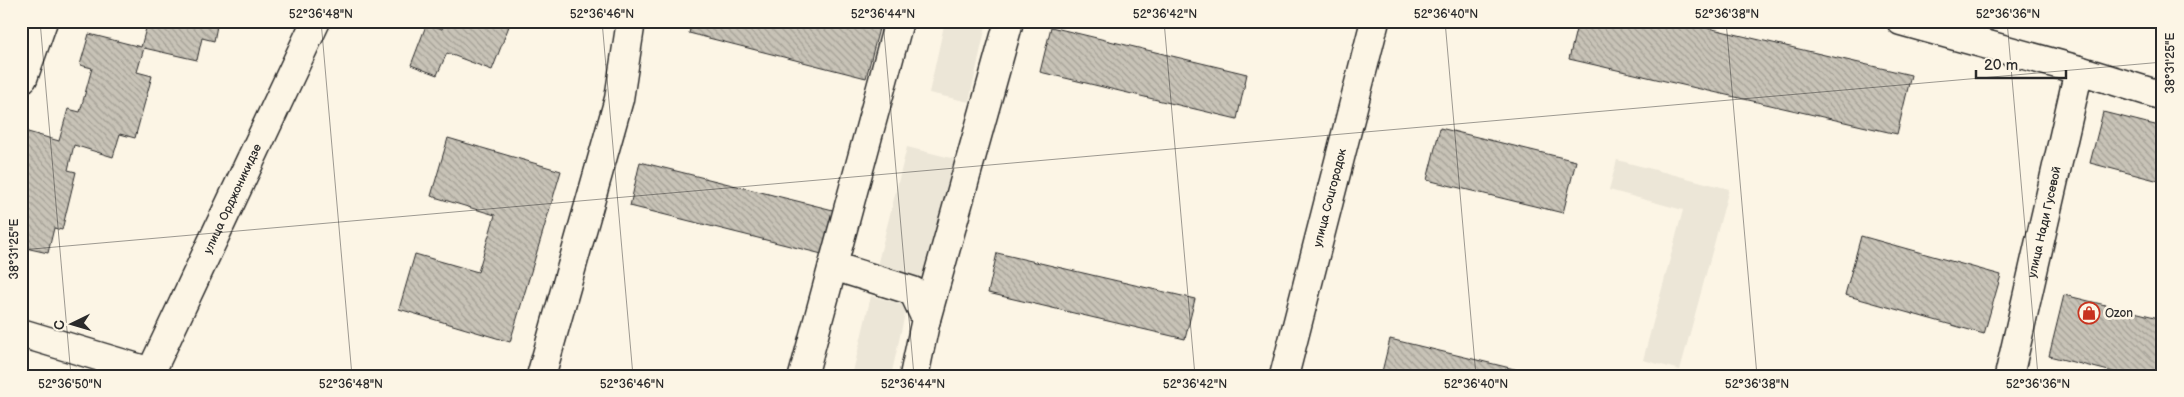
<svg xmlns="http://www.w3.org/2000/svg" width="2184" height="397" font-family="'Balsamiq Sans',sans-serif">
<defs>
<pattern id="building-back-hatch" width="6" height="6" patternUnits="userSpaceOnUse" patternTransform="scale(1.25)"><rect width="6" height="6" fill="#c8c3b7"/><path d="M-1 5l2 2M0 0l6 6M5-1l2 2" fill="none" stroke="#a39f95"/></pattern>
</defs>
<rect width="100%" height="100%" fill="#fcf5e5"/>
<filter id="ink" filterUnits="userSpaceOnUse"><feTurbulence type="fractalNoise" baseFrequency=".02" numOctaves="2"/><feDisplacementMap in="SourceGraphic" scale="10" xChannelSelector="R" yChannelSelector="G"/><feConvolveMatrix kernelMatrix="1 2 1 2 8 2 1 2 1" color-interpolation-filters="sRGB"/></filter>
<g filter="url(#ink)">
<path fill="#ece6d7" d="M945,21H987L969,102L929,93Z
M907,147L955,159L925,279L877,266Z
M1617,160L1729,189L1680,370L1643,360L1683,210L1609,190Z
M871,296L907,305L891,376H852Z"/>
<path fill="url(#building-back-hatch)" stroke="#2b2b2b" d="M148,21H218L214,41L202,38L197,60L144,48L137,72L152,76L135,138L120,134L113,157L74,145L68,170L76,172L62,230L54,228L48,253L21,247V130L59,141L68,109L80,112L92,68L80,65L89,34L141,47Z
M445,21H511L492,70L447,53L437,75L411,65L427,23L442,29Z
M692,21H881L866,78L689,33Z
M1578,21H1678L1911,75L1897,134L1569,59Z
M1051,27L1247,74L1237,119L1040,72Z
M2103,112L2163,127V182L2090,163Z
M1440,128L1576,161L1563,213L1427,180Z
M448,138L561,171L510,342L399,309L415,254L478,272L495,215L431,196Z
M640,162L833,210L822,254L630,206Z
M1861,236L2001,275L1984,334L1845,295Z
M997,253L1195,299L1185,339L988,293Z
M2064,295L2163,319V376H2129L2049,356Z
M1390,339L1535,374L1534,376H1381Z"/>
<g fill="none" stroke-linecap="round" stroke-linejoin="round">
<g stroke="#2b2b2b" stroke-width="31">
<g id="minor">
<path d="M1901,21L2079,70L2163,96"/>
<path d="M21,78H23L43,21"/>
<path d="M833,266L913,291L926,319L914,376"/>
<path d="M926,319L1008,25"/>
<path d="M21,333L151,372"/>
<path id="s1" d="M149,376L316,21"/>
<path d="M541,376L619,99L631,21"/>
<path d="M803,376L899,21"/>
<path id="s2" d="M1284,376L1375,21"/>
<path id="s3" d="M2009,376L2079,70"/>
</g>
</g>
<use href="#minor" stroke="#fcf5e5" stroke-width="28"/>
</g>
</g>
<path fill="none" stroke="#2b2b2b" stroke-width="1" stroke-opacity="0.45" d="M40,21L71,376M321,21L352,376M602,21L633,376M883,21L914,376M1164,21L1195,376M1445,21L1476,376M1726,21L1757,376M2007,21L2038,376M21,250L2163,62"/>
<defs>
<g id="shop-ring" transform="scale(1.125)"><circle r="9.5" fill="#fcf5e5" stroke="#c8321e" stroke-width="1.5"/><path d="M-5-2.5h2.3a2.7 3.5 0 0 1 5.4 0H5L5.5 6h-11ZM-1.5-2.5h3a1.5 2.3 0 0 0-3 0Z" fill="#c8321e"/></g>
</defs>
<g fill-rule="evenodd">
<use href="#shop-ring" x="2089" y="313"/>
</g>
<g text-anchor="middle" stroke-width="5" stroke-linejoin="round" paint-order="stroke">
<g font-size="12" fill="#2b2b2b" stroke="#fcf5e5">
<text dy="4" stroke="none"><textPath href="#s1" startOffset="196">улица Орджоникидзе</textPath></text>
<text dy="4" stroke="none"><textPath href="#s2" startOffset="184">улица Соцгородок</textPath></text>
<text dy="4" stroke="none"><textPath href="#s3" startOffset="158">улица Нади Гусевой</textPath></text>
</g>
<g font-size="12" fill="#2b2b2b" stroke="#fcf5e5" text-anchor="start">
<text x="2105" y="317">Ozon</text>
</g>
</g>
<rect width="2184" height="397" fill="none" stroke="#fcf5e5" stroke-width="55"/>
<g transform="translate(72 324) rotate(265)" stroke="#fcf5e5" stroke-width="4" paint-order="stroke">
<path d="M0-4L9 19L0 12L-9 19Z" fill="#2b2b2b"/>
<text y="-8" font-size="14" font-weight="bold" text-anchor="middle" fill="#2b2b2b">С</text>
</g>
<path d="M1976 70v8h90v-8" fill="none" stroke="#2b2b2b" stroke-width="2.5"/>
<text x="1984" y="70" font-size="15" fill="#2b2b2b" stroke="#fcf5e5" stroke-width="4" paint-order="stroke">20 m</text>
<rect x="28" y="28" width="2128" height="342" fill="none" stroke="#2b2b2b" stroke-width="2"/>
<g font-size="12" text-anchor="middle" fill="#2b2b2b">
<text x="321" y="18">52°36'48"N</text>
<text x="602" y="18">52°36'46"N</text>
<text x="883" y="18">52°36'44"N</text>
<text x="1165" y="18">52°36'42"N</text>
<text x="1446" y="18">52°36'40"N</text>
<text x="1727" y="18">52°36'38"N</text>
<text x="2008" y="18">52°36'36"N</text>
<text transform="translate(2170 63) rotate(-90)" y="4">38°31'25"E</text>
<text transform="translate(14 249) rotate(-90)" y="4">38°31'25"E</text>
<text x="70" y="388">52°36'50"N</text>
<text x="351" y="388">52°36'48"N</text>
<text x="632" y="388">52°36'46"N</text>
<text x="913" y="388">52°36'44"N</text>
<text x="1195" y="388">52°36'42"N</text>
<text x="1476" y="388">52°36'40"N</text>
<text x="1757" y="388">52°36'38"N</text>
<text x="2038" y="388">52°36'36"N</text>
</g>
</svg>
